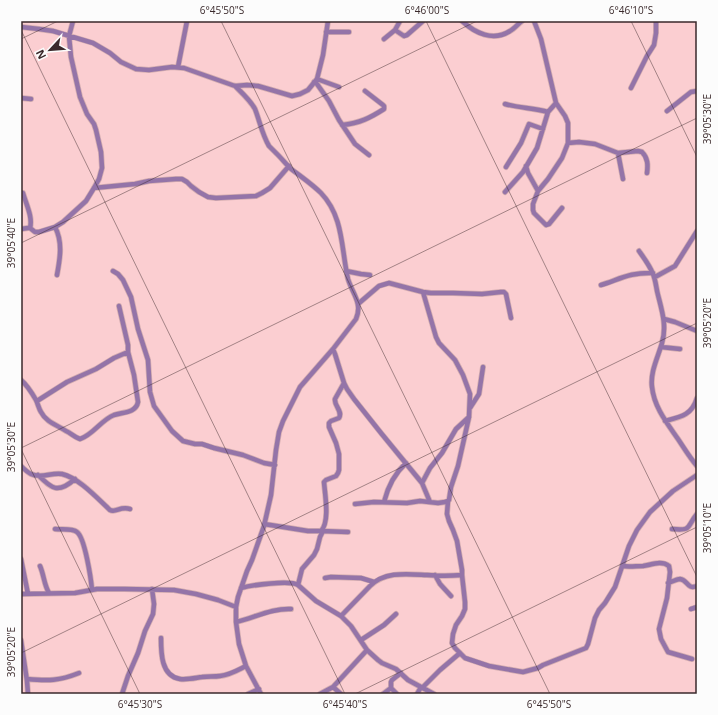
<svg xmlns="http://www.w3.org/2000/svg" width="718" height="715" font-family="'Open Sans',sans-serif">
<rect width="100%" height="100%" fill="#fbced1"/>
<g fill="none" stroke-linecap="round" stroke-linejoin="round">
<g stroke="#d4adb0" stroke-width="6">
<path id="minor" d="M462,21C475,33 493,42 510,31C514,29 518,24 522,21
M534,21L541,39L556,103L565,116L568,123V143L562,158L548,179L538,191L533,204V210L534,213L546,225L549,224L562,208
M21,27L39,29L53,31L93,43L110,53L121,62L136,69L149,70L172,67L184,68L235,86L247,85L258,86L292,96L300,94L308,90L317,79L323,55L328,21
M395,30L404,36L407,35L423,21
M326,32H349
M384,39L395,30L400,21
M178,67L187,21
M317,79L339,87
M314,82L317,84L329,101L339,120L355,144L369,155
M235,86C242,93 250,100 255,109C260,122 262,134 269,146C272,149 275,152 278,155C282,159 286,164 290,168C300,176 312,184 321,193C344,217 341,249 348,279C352,293 363,303 356,319L333,349L300,387L283,421L279,432L276,450L271,495L264,526L252,560L247,571L238,597L236,607V622L239,644L246,666L261,694
M631,88L647,56L654,45L656,33V21
M21,98L31,99
M505,104C519,108 534,108 548,112
M667,111L691,92L697,91
M342,125C360,123 370,118 384,109V106L383,105L365,91
M568,143L579,142L595,144L618,153L638,151L642,152C648,158 648,165 647,173
M618,153L623,179
M526,166L528,173L538,191
M506,167L521,143L529,124L543,129
M94,188L135,184L149,181L176,179H182L187,182L191,186L199,192L208,197L216,198L256,196L262,193L270,188L289,166
M505,192L523,172L537,148L548,112L556,103
M23,193C26,204 33,217 30,228
M55,227C63,242 60,259 57,275
M21,229L28,228H30L35,232H39L55,227L63,222L86,201L94,188L99,179L102,168L101,152L96,130L94,124L87,114L80,97L71,57L69,36L73,21
M639,251C644,258 650,266 653,274C656,281 656,288 658,295C662,311 667,326 662,343C658,357 650,372 652,387C654,407 667,423 678,439C684,448 690,458 697,466
M113,271L118,274L123,280L131,297L138,329L148,360L150,392L154,406L172,431L183,441L195,444H202L214,448L243,455L264,463L275,465
M346,271L361,274L370,275
M655,277L675,266L697,231
M601,285C620,279 631,272 653,273
M358,304L379,286L389,283L423,292L431,293H453L482,294L501,292H504L506,294L511,318
M664,319L675,322L697,331
M661,347L680,349
M333,349L335,354L344,383L347,389L354,399L381,433L422,483L430,502
M21,380C27,385 32,393 36,400C38,404 39,409 41,412C46,422 57,425 66,431C71,433 74,437 80,439C93,435 101,420 114,415C123,412 136,413 138,402L134,375L128,352V345L119,306
M37,401L67,382L96,369L114,358L128,352
M470,408L479,394L483,367
M665,421C681,417 692,415 697,398
M21,466C24,469 27,472 31,474C41,479 52,472 62,474C79,478 97,498 110,510C116,513 120,506 130,509
M38,475C52,489 58,494 75,479
M422,483L430,468L442,453L456,429L469,417
M448,501L447,514L449,521L453,530L457,541L462,570V575L465,602V609L462,616L456,625L453,634L452,643L455,648L465,658L489,666L523,672L538,668L543,665L586,648L588,644L595,618L599,610L605,603L615,587L629,546L637,530L650,512L673,491L697,475
M384,502C388,486 394,474 406,463
M355,504L374,502L407,503L420,501L438,503L445,502L448,501L449,500L451,487L458,466L469,417L470,394L463,375L455,360L439,343L436,337L423,292
M264,524L308,531H321C330,522 325,495 324,482L326,480L336,476L338,473L339,470V454L336,443L329,427V423L331,421L339,418C343,411 334,406 335,399L344,383
M55,529C61,530 72,528 77,532C85,538 91,579 92,590
M672,529C693,531 686,527 697,514
M321,531L348,532
M21,559L28,594
M40,566C44,575 44,585 49,593
M622,566C629,567 636,566 643,566C651,565 661,560 669,566L670,572L667,598L659,629L661,639L668,652L692,659
M435,575L440,584L451,596
M325,578L331,577L361,578L374,582
M668,583C672,582 677,579 680,579C688,580 687,590 697,586
M298,585L302,569L314,555L317,549L320,537L323,531
M241,588C252,585 290,580 298,585L316,601L341,616L351,626L367,650L378,660L382,663L396,669L408,680L434,694
M21,594L75,593L97,589H124L174,590L196,594L218,600L236,607
M691,609L697,607
M341,616L370,586C385,571 407,574 427,575C439,576 450,576 462,575
M236,622C254,618 272,608 291,609
M161,638C161,653 161,676 180,679C187,680 195,678 202,677C208,676 214,677 220,676C230,675 238,670 246,666
M21,640L27,681L28,694
M361,640L384,625L396,614
M27,679C48,681 59,681 79,673
M333,687L341,694
M391,688L397,694
M422,688L440,670L460,653
M122,694L128,676L138,653L145,631L153,614L154,604L152,589
M248,694L259,689
M320,694L333,687L367,650
M383,694L391,688V682L392,680L401,673
M417,694L421,687"/>
</g>
<use href="#minor" stroke="#9474a8" stroke-width="4.5"/>
</g>
<path fill="none" stroke="#3a292b" stroke-width="1" stroke-opacity="0.45" d="M221,21L550,694M426,21L697,577M631,21L697,157M21,30L345,694M21,39L58,21M21,243L477,21M21,448L697,118M21,449L140,694M21,653L697,323M355,694L697,527"/>
<rect width="718" height="715" fill="none" stroke="#fcfcfc" stroke-width="44"/>
<g transform="translate(50 50) rotate(244)" stroke="#fcfcfc" stroke-width="3" paint-order="stroke">
<path d="M0-3L7 15L0 10L-7 15Z" fill="#3a292b"/>
<text y="-6" font-size="11" font-weight="bold" text-anchor="middle" fill="#3a292b">N</text>
</g>
<rect x="22" y="22" width="674" height="671" fill="none" stroke="#3a292b" stroke-width="1.5"/>
<g font-size="10" text-anchor="middle" fill="#3a292b">
<text x="222" y="14">6°45'50"S</text>
<text x="427" y="14">6°46'00"S</text>
<text x="631" y="14">6°46'10"S</text>
<text transform="translate(707 119) rotate(-90)" y="4">39°05'30"E</text>
<text transform="translate(11 243) rotate(-90)" y="4">39°05'40"E</text>
<text transform="translate(707 323) rotate(-90)" y="4">39°05'20"E</text>
<text transform="translate(11 447) rotate(-90)" y="4">39°05'30"E</text>
<text transform="translate(707 528) rotate(-90)" y="4">39°05'10"E</text>
<text transform="translate(11 652) rotate(-90)" y="4">39°05'20"E</text>
<text x="140" y="708">6°45'30"S</text>
<text x="345" y="708">6°45'40"S</text>
<text x="549" y="708">6°45'50"S</text>
</g>
</svg>
